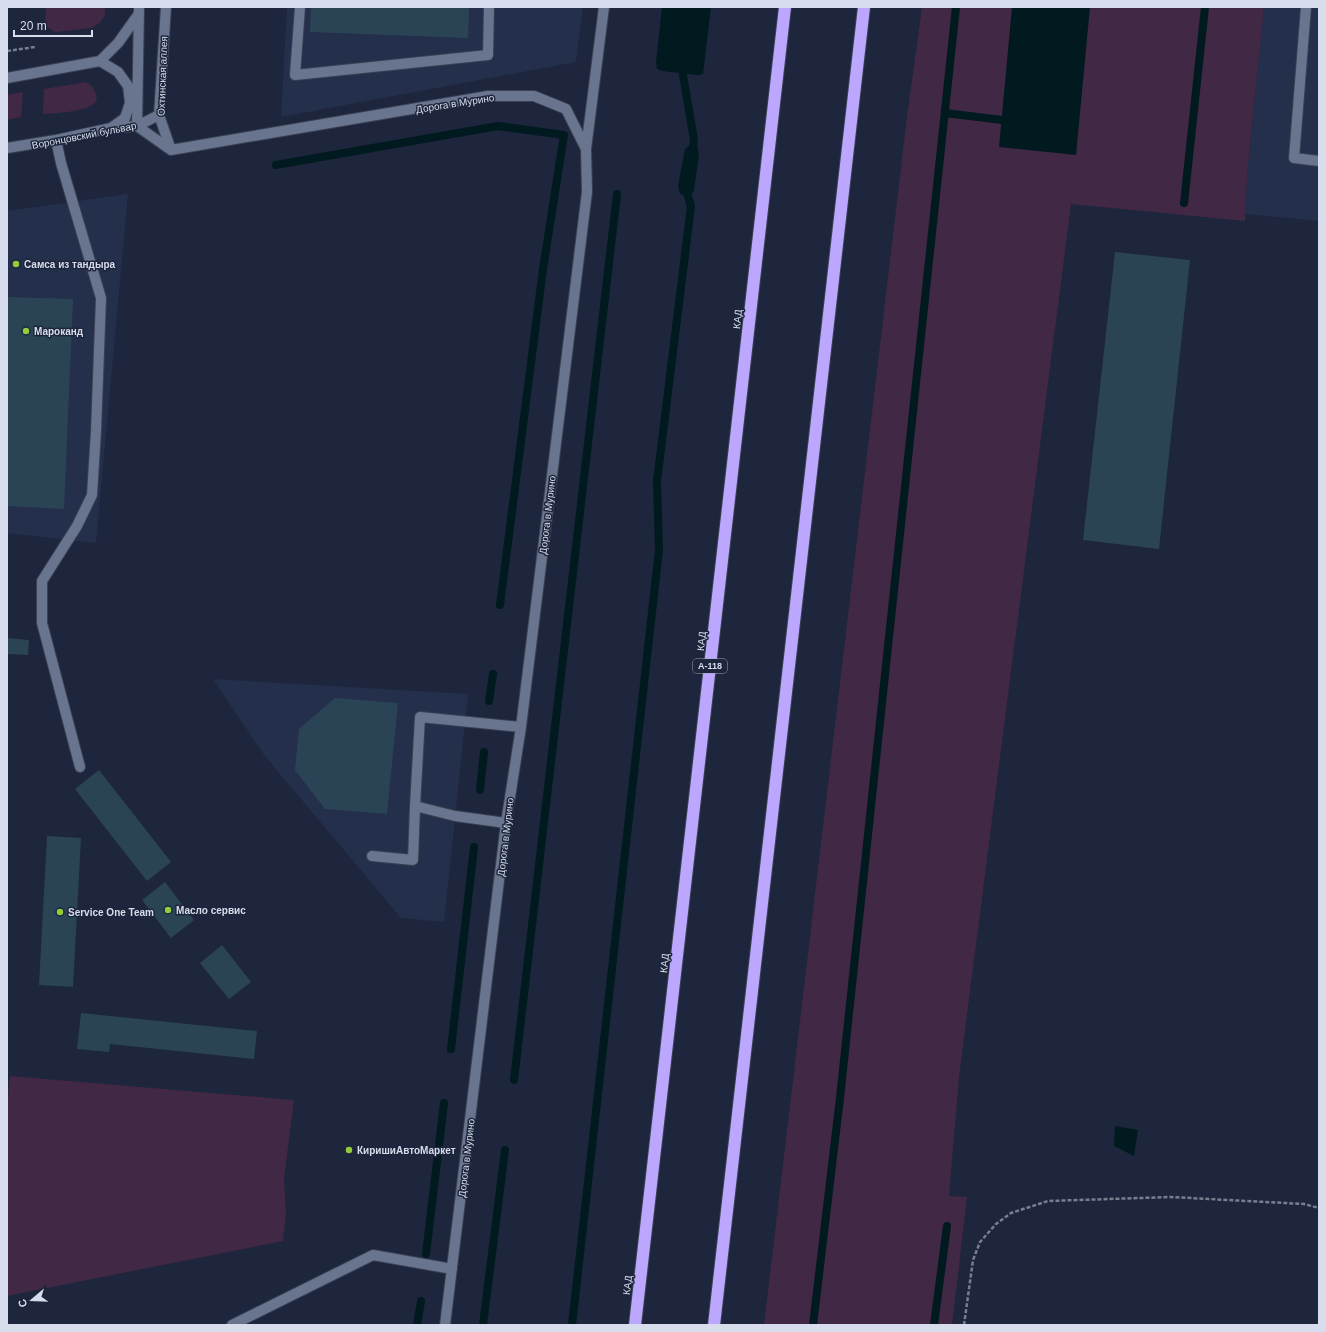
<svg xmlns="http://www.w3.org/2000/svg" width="1326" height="1332" font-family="Helvetica,sans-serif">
<rect width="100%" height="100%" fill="#1d263c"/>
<path fill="#242f4b" d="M287,7H583L576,62L281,117Z
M1264,7H1319V221L1245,214L1247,174Z
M128,194L96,543L7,533V211Z
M213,679L468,694L444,922L401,918L264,755Z"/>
<path fill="#412845" d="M46,7H105V15L101,22L92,28L55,32L47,27L45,23Z
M922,7H1264L1247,174L1245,221L1071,204L959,1077L949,1196L967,1197L952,1325H764L907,117Z
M86,82C91,85 94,88 96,94C103,112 55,113 43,114L44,89Z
M23,92L21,117L7,120V95Z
M10,1076L294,1100L284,1178L286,1213L283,1241L7,1296V1107Z"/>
<path fill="#001a20" d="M662,7H711L703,74L698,75L662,71L657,69L656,62Z
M1012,7H1090L1076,155L999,147Z
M690,145H697L699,154L694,191L690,195L680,194L678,186L685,149Z
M1115,1126L1138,1130L1134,1156L1114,1146Z"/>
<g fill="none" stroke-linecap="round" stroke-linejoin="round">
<path stroke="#001a20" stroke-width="8" d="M681,63L694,140L692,154
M945,113L1002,120
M276,165L498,126L564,135L543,269L500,605
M1184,203L1205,7
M489,701L493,674
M480,790L484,752
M451,1049L474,847
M514,1080L617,194
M426,1254L444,1103
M417,1325L421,1301
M483,1325L505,1150
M572,1325L659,550L657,481L691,206L687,193L688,184
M813,1325L840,1098L956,7
M934,1325L947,1226"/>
</g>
<path fill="#2b4455" d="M311,7H469L468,38L310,32Z
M1115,252L1190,260L1159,549L1083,540Z
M7,297L73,299L64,509L7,506Z
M7,638L29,640L28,655L7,654Z
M335,698L398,703L387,814L325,809L295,770L299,729Z
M99,770L171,862L147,881L75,789Z
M47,836L81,838L73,987L39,985Z
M165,882L194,920L171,938L142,900Z
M222,945L251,982L229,999L200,963Z
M81,1013L257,1031L254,1059L110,1044L109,1052L77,1049Z"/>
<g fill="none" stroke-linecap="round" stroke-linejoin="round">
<g stroke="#394052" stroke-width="12">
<path id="minor" d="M166,7L159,115L171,150
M300,7L295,75L488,55L489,7
M1306,7L1294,158L1319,161
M100,61L118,72L128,86L130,103L125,118L111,128
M7,78L100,61L118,43L138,15
M137,126L139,7
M137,126L171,150
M56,140L61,163L101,298L96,431L92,495L77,526L42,581V623L80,767
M7,148L56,140L111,128L137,126L159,115
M586,149L604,7
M171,150L488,96H534L566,109L586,149L587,192L521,727L506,823L445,1325
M506,823L455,816L415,806L420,717L521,727
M372,856L413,860L415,806
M232,1325L373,1255L452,1269"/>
</g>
<g stroke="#394052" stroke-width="14">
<path id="highway" d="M635,1325L785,7
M714,1325L864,7"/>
</g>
<path stroke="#777f91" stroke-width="2.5" stroke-dasharray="4 2" stroke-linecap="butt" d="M7,51L35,47
M964,1325L973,1260L980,1242L996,1224L1011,1213L1048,1201L1171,1197L1304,1204L1319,1208"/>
<use href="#minor" stroke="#69748e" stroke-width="10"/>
<use href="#highway" stroke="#bba7fd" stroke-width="12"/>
</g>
<g fill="#94cc3c" stroke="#1d263c" stroke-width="1.5">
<circle cx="16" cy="264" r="4"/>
<circle cx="26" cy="331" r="4"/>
<circle cx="168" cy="910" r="4"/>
<circle cx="60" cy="912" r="4"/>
<circle cx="349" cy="1150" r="4"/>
</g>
<g text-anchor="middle" stroke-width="3" stroke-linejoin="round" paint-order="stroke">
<rect fill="#1d263c" stroke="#9fa6b7" stroke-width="1" x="693" y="659" width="34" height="14" rx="3"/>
<g font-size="9" font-weight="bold" fill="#d7ddec">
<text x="710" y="669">А-118</text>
</g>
<g font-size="10" fill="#d7ddec" stroke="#1d263c">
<text transform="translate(162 76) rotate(-88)" y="4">Охтинская аллея</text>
<text transform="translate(455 103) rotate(-9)" y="4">Дорога в Мурино</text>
<text transform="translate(84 135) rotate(-11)" y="4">Воронцовский бульвар</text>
<text transform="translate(737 319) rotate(-84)" y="4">КАД</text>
<text transform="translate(547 515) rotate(-83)" y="4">Дорога в Мурино</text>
<text transform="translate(701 641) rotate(-84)" y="4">КАД</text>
<text transform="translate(505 837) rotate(-83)" y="4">Дорога в Мурино</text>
<text transform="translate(664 963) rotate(-84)" y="4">КАД</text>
<text transform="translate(466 1158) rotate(-83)" y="4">Дорога в Мурино</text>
<text transform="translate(627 1285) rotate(-83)" y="4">КАД</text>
</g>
<g font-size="10" font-weight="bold" fill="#d7ddec" stroke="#1d263c" text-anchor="start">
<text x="24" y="268">Самса из тандыра</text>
<text x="34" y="335">Мароканд</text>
<text x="176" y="914">Масло сервис</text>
<text x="68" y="916">Service One Team</text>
<text x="357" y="1154">КиришиАвтоМаркет</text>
</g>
</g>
<rect width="1326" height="1332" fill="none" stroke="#d7ddec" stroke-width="16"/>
<g transform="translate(32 1300) rotate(251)" stroke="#1d263c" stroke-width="3" paint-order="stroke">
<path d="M0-3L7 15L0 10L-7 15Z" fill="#d7ddec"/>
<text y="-6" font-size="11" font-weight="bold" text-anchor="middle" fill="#d7ddec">С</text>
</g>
<path d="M14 30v6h78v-6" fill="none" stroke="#d7ddec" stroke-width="2"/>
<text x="20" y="30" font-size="12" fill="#d7ddec" stroke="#1d263c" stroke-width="3" paint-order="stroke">20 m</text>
</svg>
